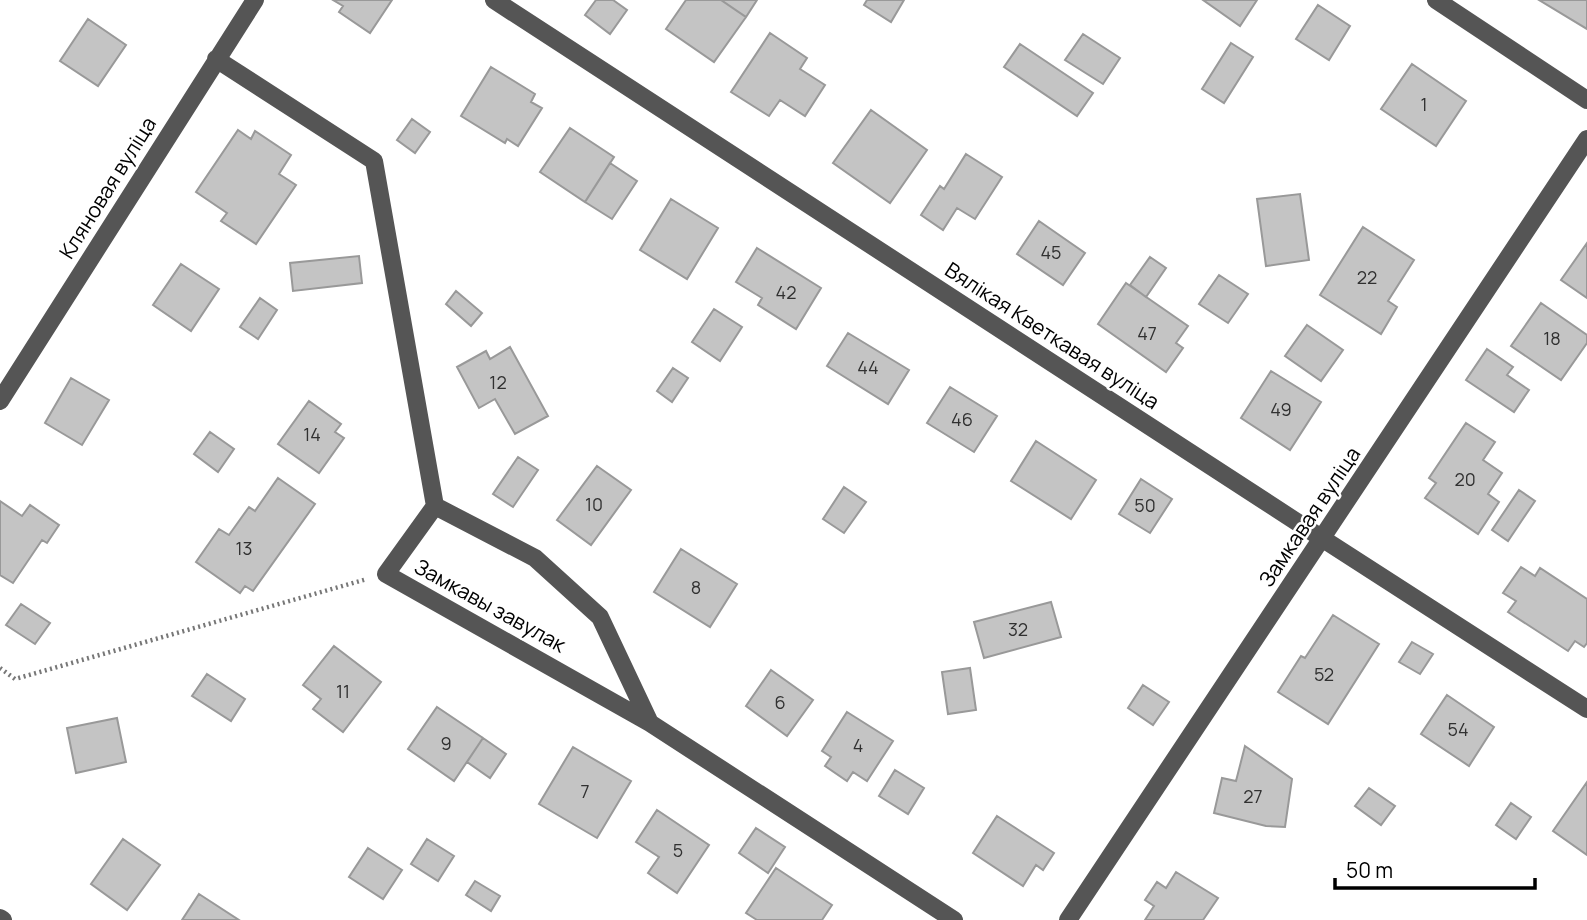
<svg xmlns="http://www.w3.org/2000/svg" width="1587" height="920" font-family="Manrope,sans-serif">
<rect width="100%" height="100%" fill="#fff"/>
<path fill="#c4c4c4" stroke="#999" stroke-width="2" d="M333,0H392L370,33L339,12L343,6Z
M596,0H613L627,10L610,34L585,15Z
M686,0H721L746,17L714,62L666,29Z
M721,0H757L746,17Z
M867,0H904L891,22L864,5Z
M1203,0H1257L1240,26Z
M1539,0H1587V29Z
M1318,5L1350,26L1329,60L1296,39Z
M88,19L126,45L98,86L60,61Z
M770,33L807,58L800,69L825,85L805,116L780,100L769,116L731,92Z
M1083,34L1120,58L1103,84L1065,60Z
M1231,43L1253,57L1224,103L1202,89Z
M1020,44L1093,93L1077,116L1004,67Z
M1412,64L1466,101L1436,146L1381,109Z
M491,67L535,94L531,102L542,108L518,146L507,139L505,143L461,116Z
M871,110L927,150L890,203L833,163Z
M412,119L430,132L415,153L397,140Z
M570,128L614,157L585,202L540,172Z
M238,130L251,139L255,131L291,155L279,174L296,185L256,244L221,221L227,213L196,192Z
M966,154L1002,177L975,219L957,208L943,230L921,215L940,186L944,189Z
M610,163L637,181L612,219L585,202Z
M1300,194L1309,260L1266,266L1257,199Z
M671,199L718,228L687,279L640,250Z
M1039,221L1085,253L1063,285L1017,254Z
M1363,227L1414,260L1388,301L1397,307L1381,334L1320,295Z
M1587,243V298L1561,280Z
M757,248L821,288L796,329L758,305L762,298L736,282Z
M359,256L362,283L293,291L290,263Z
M1150,257L1166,268L1146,297L1130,285Z
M181,264L219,289L191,331L153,305Z
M1219,275L1248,294L1228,323L1199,304Z
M1126,283L1188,326L1176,343L1183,348L1166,372L1098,324Z
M456,291L482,313L471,326L446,304Z
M260,298L277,310L258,339L240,327Z
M1541,303L1587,335V343L1561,380L1511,346Z
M714,309L742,327L720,361L692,342Z
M1307,325L1343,350L1321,381L1285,356Z
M848,333L909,370L888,404L827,366Z
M510,347L548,416L515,434L495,399L479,408L457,367L486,351L490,359Z
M1487,349L1513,367L1507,375L1529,390L1514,412L1466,380Z
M673,368L688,378L672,402L657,391Z
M1271,371L1321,402L1290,450L1241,418Z
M71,378L109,400L82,445L45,423Z
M950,387L997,416L974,452L927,423Z
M309,401L341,424L335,432L344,438L319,473L278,444Z
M1466,423L1495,442L1483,460L1502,473L1488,494L1499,502L1478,534L1425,498L1436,483L1429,478Z
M210,432L234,449L218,472L194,454Z
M1036,441L1096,480L1071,519L1011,481Z
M518,457L538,470L513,507L493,494Z
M597,466L631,490L591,545L557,520Z
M278,478L315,504L253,591L245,586L240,593L196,562L219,529L229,535L249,507L255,511Z
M1141,479L1172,499L1150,533L1119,514Z
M844,487L866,502L844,533L823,519Z
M1519,490L1535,501L1508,541L1492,530Z
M0,501L22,516L30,505L59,525L47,543L42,540L13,583L0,575Z
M681,549L737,584L710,627L654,592Z
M1521,567L1535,576L1540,568L1587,599V643L1584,647L1575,641L1568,651L1508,612L1516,601L1503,593Z
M1051,602L1061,637L984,658L974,622Z
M21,604L50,623L35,644L6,625Z
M1333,615L1379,644L1328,724L1278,692L1301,656L1305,658Z
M1412,642L1433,654L1420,674L1399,662Z
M334,646L381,682L343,732L313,709L321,699L303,685Z
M970,668L976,710L948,714L942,672Z
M771,670L813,700L787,736L746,706Z
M207,674L245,699L231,721L192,696Z
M1143,685L1169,702L1153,725L1128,708Z
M1447,695L1494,727L1469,766L1421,734Z
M437,707L483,738L454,781L408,749Z
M847,712L893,741L867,781L853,772L847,781L825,766L831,757L822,751Z
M117,718L126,762L76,773L67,728Z
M483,738L506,754L490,778L467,762Z
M1245,746L1292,779L1285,827L1266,826L1214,813L1222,778L1236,781Z
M573,747L631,781L597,838L539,804Z
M895,770L924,788L908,814L879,796Z
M1587,782V855L1553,831Z
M1369,788L1395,806L1381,825L1355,806Z
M1511,803L1531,817L1516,839L1496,825Z
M657,810L709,845L677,893L648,873L659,857L636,842Z
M997,816L1054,853L1043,870L1036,865L1023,886L973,853Z
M756,828L785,847L768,873L739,853Z
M123,839L160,865L127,910L91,884Z
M427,839L454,856L438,881L411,864Z
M368,848L402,870L383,899L349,877Z
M776,868L832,905L822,920H757L746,913Z
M1176,872L1218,898L1203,920H1145L1154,906L1145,900L1157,882L1166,888Z
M475,881L500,896L491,911L466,895Z
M199,894L239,920H182Z"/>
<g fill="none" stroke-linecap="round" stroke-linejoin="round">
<path stroke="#777" stroke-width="4.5" stroke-dasharray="2 3.5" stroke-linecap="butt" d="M0,668L15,679L367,579"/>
<path stroke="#555" stroke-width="18" d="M494,0L1323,539L1587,709
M1436,0L1587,100
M216,59L374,161L435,506L386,574L650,723L954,920
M0,401L255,0
M435,506L535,558L600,617L650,723
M0,918L3,920
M1068,920L1587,139"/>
</g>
<g text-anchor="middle" stroke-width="5" stroke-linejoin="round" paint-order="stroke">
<g font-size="18" fill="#313131">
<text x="1424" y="111">1</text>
<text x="1051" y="259">45</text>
<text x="1367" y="284">22</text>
<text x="786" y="299">42</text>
<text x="1147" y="340">47</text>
<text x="1552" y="345">18</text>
<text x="868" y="374">44</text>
<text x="498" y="389">12</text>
<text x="1281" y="416">49</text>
<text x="962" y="426">46</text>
<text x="312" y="441">14</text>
<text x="1465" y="486">20</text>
<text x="594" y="511">10</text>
<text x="1145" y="512">50</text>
<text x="244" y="555">13</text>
<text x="696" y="594">8</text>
<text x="1018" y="636">32</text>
<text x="1324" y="681">52</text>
<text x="343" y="698">11</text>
<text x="780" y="709">6</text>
<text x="1458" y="736">54</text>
<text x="446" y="750">9</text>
<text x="858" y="752">4</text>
<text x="585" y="798">7</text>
<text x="1253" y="803">27</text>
<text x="678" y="857">5</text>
</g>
<g font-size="21" fill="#000" stroke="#fff">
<text transform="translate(108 188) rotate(-58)" y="7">Кляновая вуліца</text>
<text transform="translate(1052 336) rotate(33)" y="7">Вялікая Кветкавая вуліца</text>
<text transform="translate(1310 517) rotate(-56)" y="7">Замкавая вуліца</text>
<text transform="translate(490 606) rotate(29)" y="7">Замкавы завулак</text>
</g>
</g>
<path d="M1335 878v10h200v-10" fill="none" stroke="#000000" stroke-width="3.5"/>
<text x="1346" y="878" font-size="21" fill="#000000" stroke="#ffffff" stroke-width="5" paint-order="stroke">50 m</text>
</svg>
